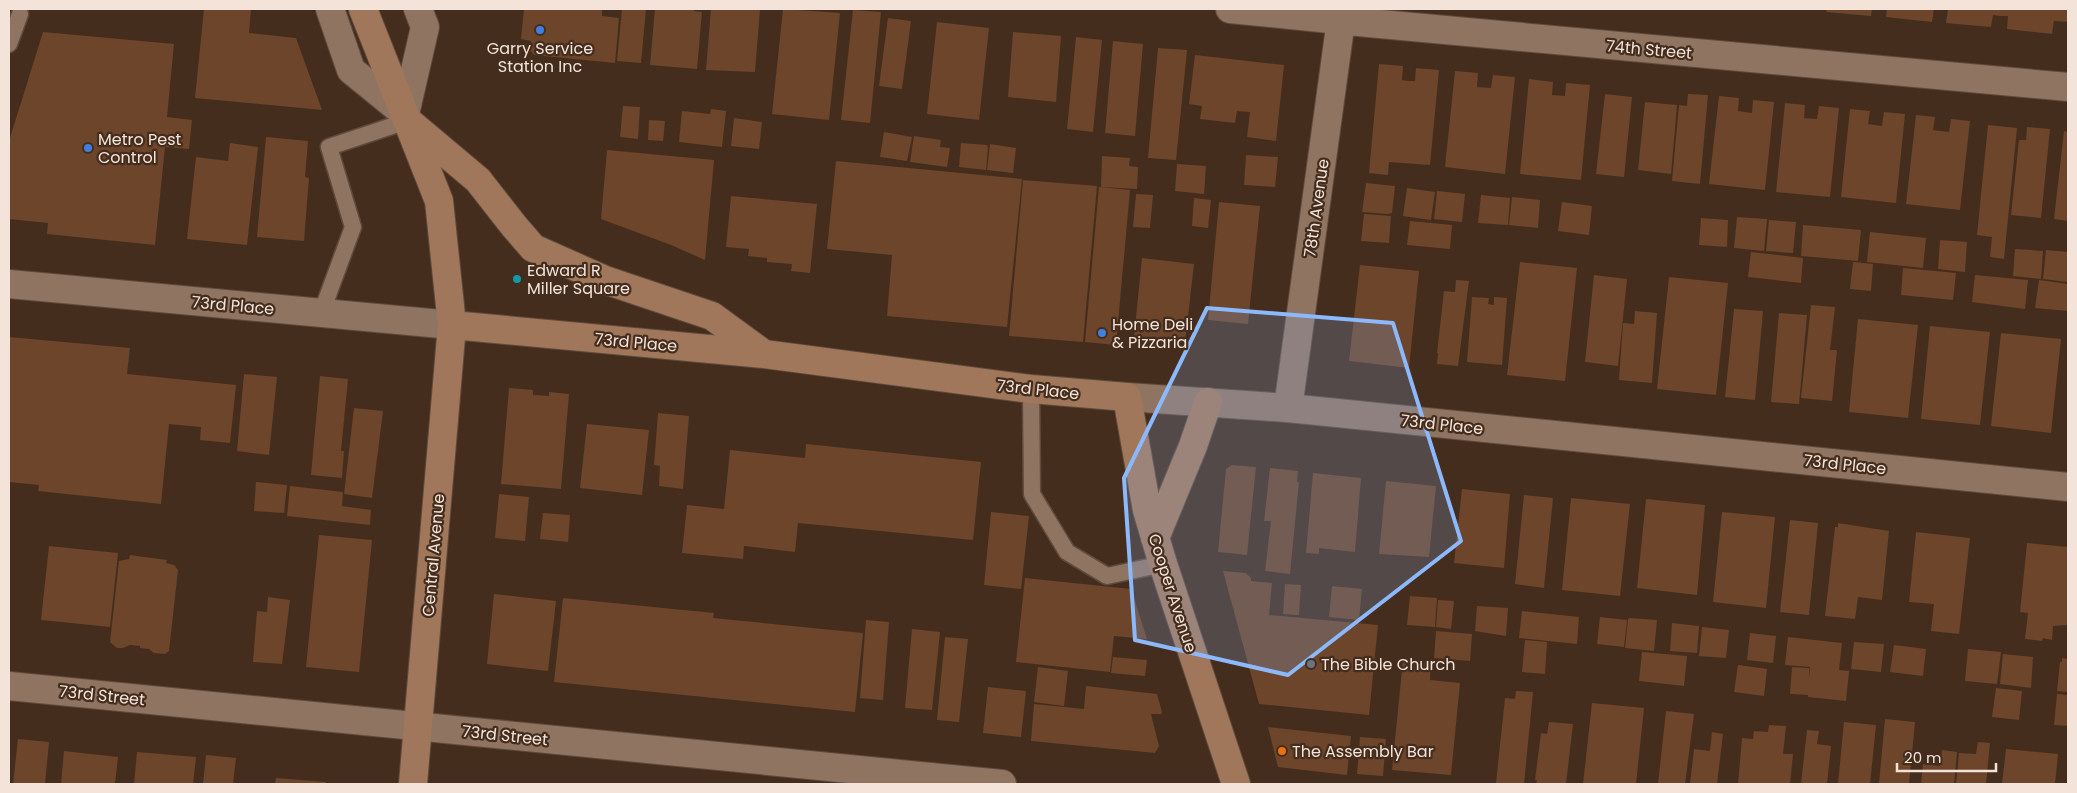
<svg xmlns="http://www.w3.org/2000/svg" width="2077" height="793" font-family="Poppins,sans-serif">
<rect width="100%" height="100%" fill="#452d1d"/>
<path fill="#6c452b" d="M204,9H251L249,33L296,38L322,110L195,98Z
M524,9H602V16L619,18L615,63L534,55L530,50L531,41L521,39Z
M622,9H646L641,63L617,61Z
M655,9H694V11L702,12L697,69L650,65Z
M711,9H760L755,72L706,70Z
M783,9L840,13L829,120L772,114Z
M1827,9H1872L1871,16L1826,12Z
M1887,9H1934L1932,22L1886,17Z
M1948,9H2068V22L2054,21L2052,34L2007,29L2008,16H2001L1993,15L1991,27L1946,23Z
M853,10L881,12L870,123L841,120Z
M888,18L911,21L902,89L879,86Z
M937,22L989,28L979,120L927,114Z
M43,32L174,44L167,117L192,120L189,149L165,147L155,245L47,234L48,223L9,219V141Z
M1013,32L1061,36L1056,102L1008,97Z
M1076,37L1102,40L1093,132L1067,129Z
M1113,41L1143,44L1135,136L1105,133Z
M1158,48L1187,50L1176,160L1148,158Z
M1195,55L1284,65L1276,141L1247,137L1250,112L1237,111L1235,123L1200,119L1202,106L1189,104Z
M1379,64L1403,66L1402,80L1408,81H1415L1416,68L1439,70L1430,165L1389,162L1388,175L1369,173Z
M1455,71L1478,73L1477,87L1491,88L1493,75L1515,77L1505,174L1445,167Z
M1529,79L1553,82L1552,95L1565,96L1566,83L1590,85L1581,180L1520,174Z
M1605,94L1632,97L1624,177L1596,174Z
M1688,94L1708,95L1700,184L1672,181L1679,105L1687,106Z
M1719,96L1739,98L1738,111L1752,113L1753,100L1774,102L1765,190L1709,184Z
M1645,102L1677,105L1671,174L1638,170Z
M1785,103L1805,105L1804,118L1817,119L1819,106L1839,108L1830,197L1776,192Z
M623,106L640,107L638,139L620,137Z
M711,109L726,111L722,147L679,142L682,111L710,114Z
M1850,109L1870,111L1868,124L1882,126L1884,112L1905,114L1896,203L1841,197Z
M1916,115L1935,117L1933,130L1949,132L1951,119L1970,121L1960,210L1906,204Z
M734,118L762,122L759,149L731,146Z
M649,120L665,121L663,141L648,140Z
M1988,125L2017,128L2004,259L1990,257L1992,237L1977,235Z
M2027,127L2050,129L2041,218L2011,215L2019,140H2026Z
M2064,131L2068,132V221L2054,219Z
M884,132L912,137L907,161L880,157Z
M914,136L941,140L940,147L950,148L947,167L910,162Z
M266,137L308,141L305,177L309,178L304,241L257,237Z
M230,143L258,147L247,245L187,239L196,157L228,161Z
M961,143L987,145L988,148L986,170L959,167Z
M990,144L1016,148L1013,173L987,170Z
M607,150L714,160L705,260L671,245L601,219Z
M1246,155L1278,157L1275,187L1244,185Z
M1102,156L1130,158L1129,166L1138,167L1137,189L1101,187Z
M836,161L1022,179L1007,327L887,316L892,255L827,249Z
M1177,164L1206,166L1204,194L1175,191Z
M1023,180L1097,186L1083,342L1009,336Z
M1366,183L1395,186L1392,213L1388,214L1362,212Z
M1099,187L1130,190L1116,345L1085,342Z
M1407,188L1435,192L1431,220L1403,216Z
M1437,191L1465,194L1462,222L1434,219Z
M1136,194L1153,195L1150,228L1133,227Z
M1481,195L1510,198L1508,225L1478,223Z
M731,196L817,204L810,273L791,271L792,264L767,262V258L748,256L749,249L726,247Z
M1512,197L1540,200L1538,228L1509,225Z
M1194,198L1211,200L1208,228L1192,226Z
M1219,202L1260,206L1248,324L1208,320Z
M1562,202L1592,206L1589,235L1558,231Z
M1364,214L1391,216L1389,243L1361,241Z
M1737,217L1767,219L1764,251L1734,248Z
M1701,218L1728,220L1727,247L1699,245Z
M1769,220L1796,222L1793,253L1766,251Z
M1410,221L1452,225L1450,249L1407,245Z
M1803,225L1861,230L1858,261L1801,256Z
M1870,232L1926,238L1923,268L1867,262Z
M1940,240L1967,242L1965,272L1938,269Z
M2015,249L2043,251L2041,279L2013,276Z
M2046,250L2068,252V282L2043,279Z
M1751,252L1803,258L1801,283L1748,277Z
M1142,258L1194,264L1185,343L1134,337Z
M1520,262L1577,268L1565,381L1507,375Z
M1853,262L1873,264L1871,291L1850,289Z
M1360,265L1419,271L1409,368L1349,361Z
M1903,268L1956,273L1953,300L1901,295Z
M1594,275L1627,279L1618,366L1585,362Z
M1975,275L2028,280L2025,309L1972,302Z
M1669,277L1728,283L1716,395L1657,389Z
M1456,280L1469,281L1458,366L1437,364L1438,353H1437L1444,291L1455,292Z
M2039,280L2068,284V311L2035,308Z
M1472,297L1489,298L1488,304L1494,305V297L1507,298L1502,365L1467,362Z
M1811,305L1835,307L1830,350H1837L1832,401L1801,398Z
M1734,309L1763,311L1755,400L1725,397Z
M1635,311L1657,313L1652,383L1619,380L1623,323L1634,324Z
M1779,313L1807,315L1799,404L1771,402Z
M1858,319L1918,325L1908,418L1849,412Z
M1930,326L1990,332L1980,425L1921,419Z
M2001,333L2061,339L2051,433L1991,426Z
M9,337L130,348L127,374L236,385L230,443L200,440L201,427L169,424L161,504L38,491L39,485L9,482Z
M244,374L277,377L269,455L237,451Z
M320,376L348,379L341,451H344L342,478L311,475Z
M509,388L533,390V395L549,396V392L569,394L561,489L501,484Z
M354,408L383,411L372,498L344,494Z
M658,413L689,416L683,489L659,486L660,466L654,465Z
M587,424L649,430L642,495L580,488Z
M806,444L981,462L973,540L798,523L795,552L744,546L743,559L682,553L687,505L724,509L730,450L805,458Z
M1232,465L1256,467L1247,555L1218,552L1226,469Z
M1270,468L1298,471L1297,482H1299L1290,574L1265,571L1271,521H1264Z
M1313,473L1361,478L1355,552L1319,548V554L1306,553Z
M1386,481L1436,486L1429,557L1379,554Z
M256,482L287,485L284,513L254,511Z
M290,486L343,492L342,506L371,510L370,525L287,516Z
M1462,489L1510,494L1504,568L1454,563Z
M499,494L529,497L525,541L495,538Z
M1524,495L1553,498L1544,588L1515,584Z
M1571,498L1630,504L1620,596L1562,590Z
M1646,499L1705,505L1697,595L1637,588Z
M991,512L1029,516L1021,589L984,585Z
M1722,512L1775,517L1766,608L1713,602Z
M543,513L570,515L568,542L540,539Z
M1790,520L1818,523L1809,615L1780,612Z
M1838,523L1889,531L1882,600L1858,597L1855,619L1825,616L1835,527H1838Z
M1916,532L1970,538L1959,634L1931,631L1934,604L1909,602Z
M319,535L372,540L359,672L306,667Z
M2027,543L2068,547L2067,625L2053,626L2052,640L2043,638L2042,641L2025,639L2028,613L2020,612Z
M49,546L118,553L110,627L41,620Z
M130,555L167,560L166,563L174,565L178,570L169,651L165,654L154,653L149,649L140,648V646L130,645L123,648H117L110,642L119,561L129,559Z
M1223,571L1246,573L1251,578V581L1272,583L1269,615L1378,625L1369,715L1259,704Z
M1025,578L1131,589L1147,639L1114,636L1110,672L1016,662Z
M1285,584L1301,585L1299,615L1283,614Z
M1332,586L1362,589L1359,620L1329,617Z
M494,594L556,601L548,671L487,664Z
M1410,596L1437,598L1435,627L1407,625Z
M268,597L290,600L282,664L253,662L257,611L267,612Z
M563,598L714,613L713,618L863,633L855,712L554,682Z
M1438,600L1454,601L1451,629L1436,627Z
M1477,606L1508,608L1506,636L1475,631Z
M1522,611L1579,617L1577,644L1519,638Z
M1600,617L1627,620L1624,647L1597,644Z
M1630,618L1657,620L1654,651L1625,648L1628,619Z
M866,620L889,622L883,700L860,698Z
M1672,623L1699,626L1697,653L1670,651Z
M1702,627L1729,630L1726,658L1699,656Z
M912,629L940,632L932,710L905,708Z
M1436,631L1472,634L1470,661L1434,658Z
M1750,633L1776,636L1773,663L1747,660Z
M945,637L968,639L959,722L937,720Z
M1788,637L1842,643L1839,670L1849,671L1846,701L1808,697V695L1790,694L1792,667L1809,668V678L1810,667L1785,665Z
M1525,640L1547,642L1545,674L1522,672Z
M1854,642L1884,644L1881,672L1851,669Z
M1894,645L1926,649L1923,676L1890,672Z
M1968,649L2001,652L1997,684L1965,681Z
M1642,652L1687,656L1684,686L1639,681Z
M2003,654L2033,657L2031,688L2000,684Z
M1113,657L1147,660L1145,676L1111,673Z
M2062,658L2068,659V692L2057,691L2060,662H2062Z
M1403,660L1431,663L1430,680L1460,683L1451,775L1392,770Z
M1738,665L1767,669L1764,696L1734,692Z
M1038,667L1068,671L1064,706L1034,702Z
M1086,686L1157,694L1162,712L1161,714H1151L1159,746L1155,753L1031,741L1034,704L1084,709Z
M988,687L1026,691L1021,737L983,733Z
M1996,688L2022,691L2019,720L1992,717Z
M1516,691L1533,692L1524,784L1496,783L1505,698L1515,699Z
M2057,694L2068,695V726L2054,725Z
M1592,703L1644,708L1636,784H1583Z
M1666,711L1694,714L1685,784H1658Z
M1885,719L1915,722L1909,784H1879Z
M1549,722L1573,724L1566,784H1536L1537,780H1535L1541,733L1547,734Z
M1844,722L1876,725L1870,784H1838Z
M1769,725L1786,726L1783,754H1793L1790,784H1738L1742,738L1753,739L1754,731L1768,732Z
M1268,727L1351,736L1347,775L1278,767Z
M1807,730L1819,731L1817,744L1831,746L1827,784H1801Z
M1712,732L1723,734L1717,784H1690L1694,749L1710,751Z
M1360,737L1386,739L1383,776L1357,774Z
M18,739L49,742L45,784H13Z
M1978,742L1990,743L1986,784H1956L1959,753L1976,754Z
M2006,749L2058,754L2055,784H2002Z
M1942,750L1957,752L1954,784H1921L1923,764L1940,766Z
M64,751L118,757L115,784H61Z
M137,752L196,757L193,784H134Z
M206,755L236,758L233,784H203Z
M276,778L326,782L325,784H275Z"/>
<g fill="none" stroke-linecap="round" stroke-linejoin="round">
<g stroke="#5f4b3d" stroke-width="19">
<path id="service" d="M9,44L20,14
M321,314L353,227L329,147L407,121
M1031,389L1032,494L1067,552L1107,576L1163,564"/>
</g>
<g stroke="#5f4b3d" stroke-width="30">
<path id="minor" d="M330,9L351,70L405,114L425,27L418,9
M1230,9L1369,23L2068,87
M9,284L452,325
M1288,408L1341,20L1345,9
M9,686L1002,784"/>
</g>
<g stroke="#5f4b3d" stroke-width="30">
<path id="tertiary" d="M1127,397L1288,408L2068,487"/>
</g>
<g stroke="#5f4b3d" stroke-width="30">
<path id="secondary" d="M363,9L439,201L452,325L413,784
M409,122L478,180L514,226L533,248L605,280L712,316L764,354
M452,325L764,354L1031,389L1127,397L1147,510L1163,564L1236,784
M1155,538L1193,446L1208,402"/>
</g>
<use href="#service" stroke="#907462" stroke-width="16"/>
<use href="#minor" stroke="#907462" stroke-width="28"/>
<use href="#tertiary" stroke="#907462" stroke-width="28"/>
<use href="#secondary" stroke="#a0775a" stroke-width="28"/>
</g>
<path fill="#8cb9fc" fill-opacity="0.2" stroke="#8cb9fc" stroke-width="4" stroke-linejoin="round" d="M1207,308L1393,323L1461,541L1288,675L1135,640L1124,478Z"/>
<g fill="#3f7fe0" stroke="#452d1d" stroke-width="2">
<circle cx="540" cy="30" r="5"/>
<circle cx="88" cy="148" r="5"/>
<circle cx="1102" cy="333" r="5"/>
</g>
<circle fill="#0f9aa8" stroke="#452d1d" stroke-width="2" cx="517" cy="279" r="5"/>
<circle fill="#6b7280" stroke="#452d1d" stroke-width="2" cx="1311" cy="664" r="5"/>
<circle fill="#e8710a" stroke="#452d1d" stroke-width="2" cx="1282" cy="751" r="5"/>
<g text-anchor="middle" stroke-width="4.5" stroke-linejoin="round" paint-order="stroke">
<g font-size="16" fill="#f3e3d9" stroke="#452d1d" text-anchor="start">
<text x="540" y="54" text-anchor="middle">Garry Service<tspan x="540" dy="18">Station Inc</tspan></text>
<text x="98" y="145">Metro Pest<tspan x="98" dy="18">Control</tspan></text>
<text x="527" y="276">Edward R<tspan x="527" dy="18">Miller Square</tspan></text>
<text x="1112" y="330">Home Deli<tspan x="1112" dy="18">&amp; Pizzaria</tspan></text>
<text x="1321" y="670">The Bible Church</text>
<text x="1292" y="757">The Assembly Bar</text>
</g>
<g font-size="16" fill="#f3e3d9" stroke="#452d1d">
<text transform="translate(1649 49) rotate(5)" y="6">74th Street</text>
<text transform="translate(1316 208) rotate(-82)" y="6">78th Avenue</text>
<text transform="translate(233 305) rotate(5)" y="6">73rd Place</text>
<text transform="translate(636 342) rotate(5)" y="6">73rd Place</text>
<text transform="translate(1038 389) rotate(6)" y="6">73rd Place</text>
<text transform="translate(1442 424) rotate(6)" y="6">73rd Place</text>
<text transform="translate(1845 464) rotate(6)" y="6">73rd Place</text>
<text transform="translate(433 555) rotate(-85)" y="6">Central Avenue</text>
<text transform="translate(1173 593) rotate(72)" y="6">Cooper Avenue</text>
<text transform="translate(102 695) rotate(6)" y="6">73rd Street</text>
<text transform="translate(505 735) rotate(6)" y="6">73rd Street</text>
</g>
</g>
<rect width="2077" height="793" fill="none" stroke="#f3e3d9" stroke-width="20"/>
<path d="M1897 763v8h99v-8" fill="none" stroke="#f3e3d9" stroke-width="2.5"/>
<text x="1904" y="763" font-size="15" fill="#f3e3d9" stroke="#452d1d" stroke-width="4" paint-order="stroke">20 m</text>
</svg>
